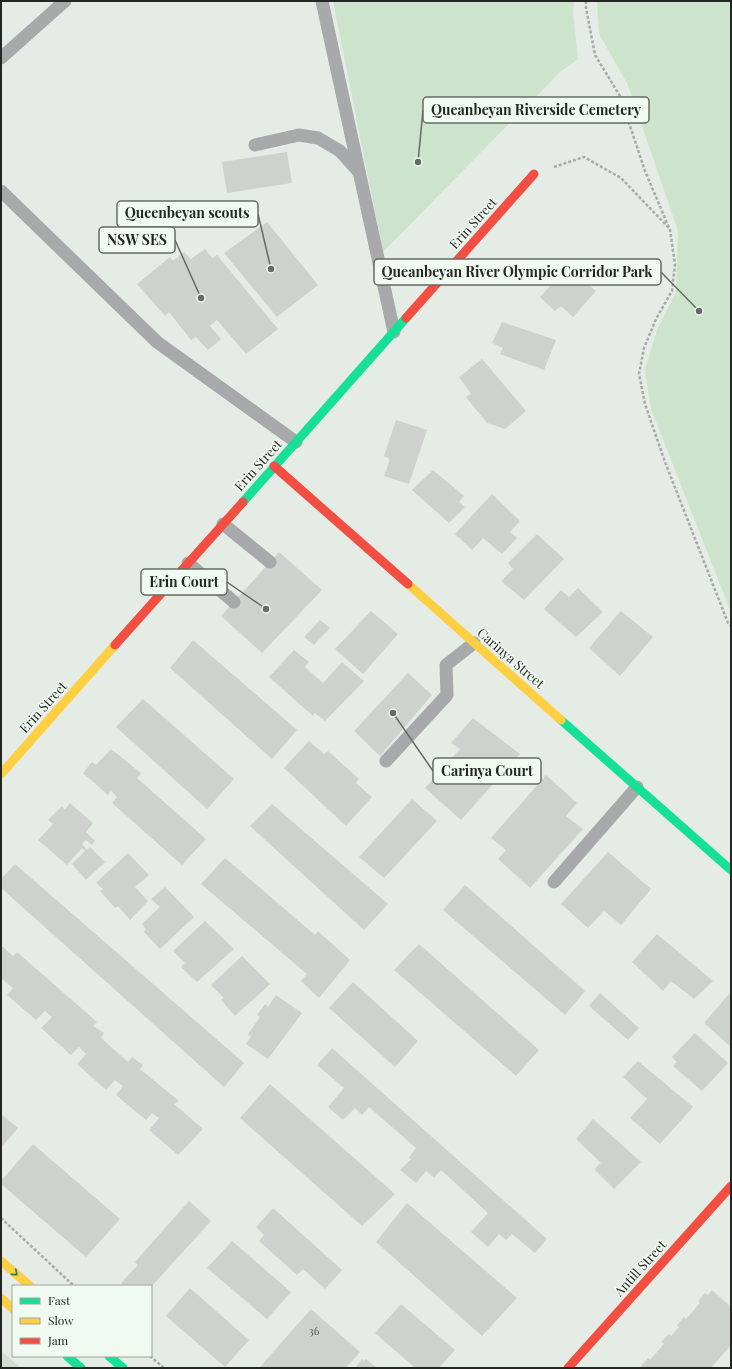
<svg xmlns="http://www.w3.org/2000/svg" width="732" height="1369" font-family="'Playfair Display',serif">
<rect width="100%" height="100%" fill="#e5ebe5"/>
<path fill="#d3ddd2" d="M1,1351L21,1368H1Z"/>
<path fill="#cde4cc" d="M333,1H574L573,11L578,59L560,72L383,252Z
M597,1H731V612L651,409L645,370L657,330L676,292L678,231L628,85L599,34Z"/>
<path fill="#ced2ce" d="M287,152L292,183L227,193L222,162Z
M141,200L158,221L143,233L127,210Z
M267,222L318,285L277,317L224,253Z
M205,249L212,258L217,255L278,329L246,354L217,320L210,326L221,339L208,350L196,337L191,340L169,312L165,316L137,284L170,257L173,261L184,252L191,259Z
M568,266L596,291L573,317L561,306L555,311L540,297Z
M502,322L556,340L544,370L500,354L503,348L492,343Z
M482,359L526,411L505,429L487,423L466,397L471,394L459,377Z
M396,420L427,430L409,484L384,476L390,459L384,456Z
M433,470L464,496L459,502L465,507L449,523L412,490Z
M492,494L520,521L510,532L517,538L502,554L483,538L472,550L455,534Z
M537,534L564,559L524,600L501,581L513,569L508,563Z
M279,552L322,590L262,653L221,616Z
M578,588L603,612L576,637L544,609L561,590L569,597Z
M371,611L398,634L363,674L335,649Z
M621,611L653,637L620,676L589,648Z
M320,620L330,628L314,645L304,637Z
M193,640L297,730L272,759L170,668Z
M294,650L309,662L305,667L323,683L342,662L364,681L325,721L315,713L313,716L269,677Z
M408,673L432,695L380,756L354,731Z
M143,699L234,779L207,809L116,727Z
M473,718L520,754L461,820L425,788L460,749L451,743Z
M309,741L324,754L328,751L359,779L356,783L372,797L346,826L284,768Z
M111,749L141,773L137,778L206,839L182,865L112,803L117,797L111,791L108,795L83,773L92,762L96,765Z
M546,775L577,803L566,816L583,829L530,888L498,859L506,850L491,838Z
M412,799L437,821L384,878L359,857Z
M70,803L93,823L86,832L95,841L92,845L86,840L82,844L87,850L90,847L105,862L86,880L72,864L85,851L82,848L67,865L38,840L53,824L48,820L62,806L65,810Z
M272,804L388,904L364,930L250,826Z
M608,852L651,889L621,925L604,911L588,928L561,904Z
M128,853L149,875L135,887L148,901L130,920L118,906L115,908L100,891L103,889L96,883Z
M225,858L315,935L318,931L350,960L319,998L301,981L307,974L201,884Z
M15,864L244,1063L224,1087L1,888V879Z
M465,885L585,991L565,1015L443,910Z
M165,887L194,917L160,949L144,932L146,929L142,924L160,907L151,899Z
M205,921L234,949L197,982L181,967L185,963L173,951Z
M657,934L713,981L694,999L671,981L663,991L632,962Z
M419,944L539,1050L516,1076L394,970Z
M1,945L13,956L17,952L97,1022L93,1026L104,1033L101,1038L128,1062L132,1057L143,1065L140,1069L179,1101L174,1104L203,1129L178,1155L149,1130L159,1118L152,1113L146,1120L116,1095L123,1086L115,1080L106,1090L77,1064L86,1054L79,1047L71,1055L41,1028L52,1017L45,1011L36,1020L7,995L13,988L1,978Z
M242,956L270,984L235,1016L221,1000L224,998L211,985Z
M353,982L418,1041L395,1067L329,1008Z
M600,993L639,1028L628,1040L589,1006Z
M729,994L731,995V1047L704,1023Z
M276,995L302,1013L268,1059L246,1044L251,1037L248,1034L260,1017L257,1015L265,1004L268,1007Z
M695,1033L728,1063L702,1091L673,1066L677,1062L672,1057Z
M332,1048L547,1239L535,1253L512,1234L506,1240L499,1234L488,1247L471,1232L488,1213L441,1170L434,1178L426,1171L416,1183L400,1170L411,1159L409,1158L416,1148L369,1107L362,1115L355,1108L343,1120L328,1107L344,1088L317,1065Z
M638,1061L693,1107L660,1144L630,1118L647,1099L623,1077Z
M270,1084L395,1194L362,1226L240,1118Z
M1,1114L18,1128L1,1148Z
M593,1119L641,1162L614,1189L594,1169L601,1163L576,1139Z
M33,1144L120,1219L86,1257L1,1184V1181Z
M189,1201L211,1221L151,1287V1286H125L121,1283L138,1265L135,1262Z
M407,1203L517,1298L482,1336L376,1242Z
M273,1208L342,1270L325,1289L303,1269L297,1275L259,1241L264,1235L256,1227Z
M232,1241L291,1292L267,1319L207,1268Z
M190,1288L249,1340L225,1367L166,1316Z
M712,1290L731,1307V1345L711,1368H643L641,1366L648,1358L650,1360L664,1344L661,1342L669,1334L671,1336L679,1327L677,1325L684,1317L686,1319L700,1303L698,1301L705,1293L708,1295Z
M401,1304L455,1350L439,1368H415L375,1333Z
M311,1309L360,1352L346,1368H259Z
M362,1359L364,1361L366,1359L377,1368H355Z"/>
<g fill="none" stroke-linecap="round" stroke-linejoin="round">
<path stroke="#a9aaaa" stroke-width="2.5" stroke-dasharray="3 2" stroke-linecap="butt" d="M586,1V8L595,55L620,96L645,171L670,230L675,264L672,291L656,319L644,348L639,374L645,404L665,462L728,623L731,626
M554,167L584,157L621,178L669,228
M1,1218L74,1286
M150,1356L164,1368"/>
<path stroke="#a7a9aa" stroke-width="13" d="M322,1L394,332
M1,58L65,1
M255,145L299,135L318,138L340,151L358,171
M1,191L157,342L296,442
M223,524L270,562
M188,563L234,602
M386,761L447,695L446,665L474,643
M554,882L637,787"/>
<path stroke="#16e098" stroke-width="9" d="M243,502L406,318
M561,720L731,870
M67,1356L81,1368
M109,1356L123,1368"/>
<path stroke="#ffcf43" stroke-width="9" d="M408,584L561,720
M1,774L115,645
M1,1261L30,1286
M1,1298L13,1309"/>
<path stroke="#f24e42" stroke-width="9" d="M406,318L534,174
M274,466L408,584
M115,645L243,502
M568,1368L731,1186"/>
</g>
<defs><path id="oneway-chevron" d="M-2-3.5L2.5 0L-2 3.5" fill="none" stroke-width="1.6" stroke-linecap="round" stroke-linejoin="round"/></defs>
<use stroke="#1c835d" href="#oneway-chevron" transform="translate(15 1273) rotate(41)"/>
<g text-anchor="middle" stroke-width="3" stroke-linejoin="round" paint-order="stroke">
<g font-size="11" fill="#50534f">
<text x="314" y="1335">36</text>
</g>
<g font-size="13" fill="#232622" stroke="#f1faf0">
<text transform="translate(473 223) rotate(-48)" y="5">Erin Street</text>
<text transform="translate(258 465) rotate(-48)" y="5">Erin Street</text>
<text transform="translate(511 658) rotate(41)" y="5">Carinya Street</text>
<text transform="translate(43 707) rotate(-48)" y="5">Erin Street</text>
<text transform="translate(640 1268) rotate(-48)" y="5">Antill Street</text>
</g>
</g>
<path fill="none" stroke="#676b66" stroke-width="1.5" d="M418 162L423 110M271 269L258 214M201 298L175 240M699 311L661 272M266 609L227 582M393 713L433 771"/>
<g fill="#676b66" stroke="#f1faf0" stroke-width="1.5">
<circle cx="418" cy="162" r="4"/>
<circle cx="271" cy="269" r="4"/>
<circle cx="201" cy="298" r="4"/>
<circle cx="699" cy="311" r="4"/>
<circle cx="266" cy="609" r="4"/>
<circle cx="393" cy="713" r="4"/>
</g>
<g fill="#f1faf0" stroke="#676b66" stroke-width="1.5">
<rect x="423" y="97" width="226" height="26" rx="4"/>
<rect x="117" y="201" width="141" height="26" rx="4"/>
<rect x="99" y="227" width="76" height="26" rx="4"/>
<rect x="374" y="259" width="287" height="26" rx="4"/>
<rect x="141" y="569" width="86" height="26" rx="4"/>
<rect x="433" y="758" width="108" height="26" rx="4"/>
</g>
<g font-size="14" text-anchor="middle" font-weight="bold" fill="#232622">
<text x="536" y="115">Queanbeyan Riverside Cemetery</text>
<text x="187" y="218">Queenbeyan scouts</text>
<text x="137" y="245">NSW SES</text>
<text x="517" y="277">Queanbeyan River Olympic Corridor Park</text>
<text x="184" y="587">Erin Court</text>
<text x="487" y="776">Carinya Court</text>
</g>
<rect width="732" height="1369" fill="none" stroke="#232622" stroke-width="4"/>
<rect x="12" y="1285" width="140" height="72" fill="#f1faf0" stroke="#9fa59e"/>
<rect x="20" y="1298" width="20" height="6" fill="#16e098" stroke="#9fa59e"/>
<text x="48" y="1305" font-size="12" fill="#232622">Fast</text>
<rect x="20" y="1318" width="20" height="6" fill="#ffcf43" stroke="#9fa59e"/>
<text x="48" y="1325" font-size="12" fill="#232622">Slow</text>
<rect x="20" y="1338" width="20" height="6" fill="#f24e42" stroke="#9fa59e"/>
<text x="48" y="1345" font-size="12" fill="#232622">Jam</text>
</svg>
